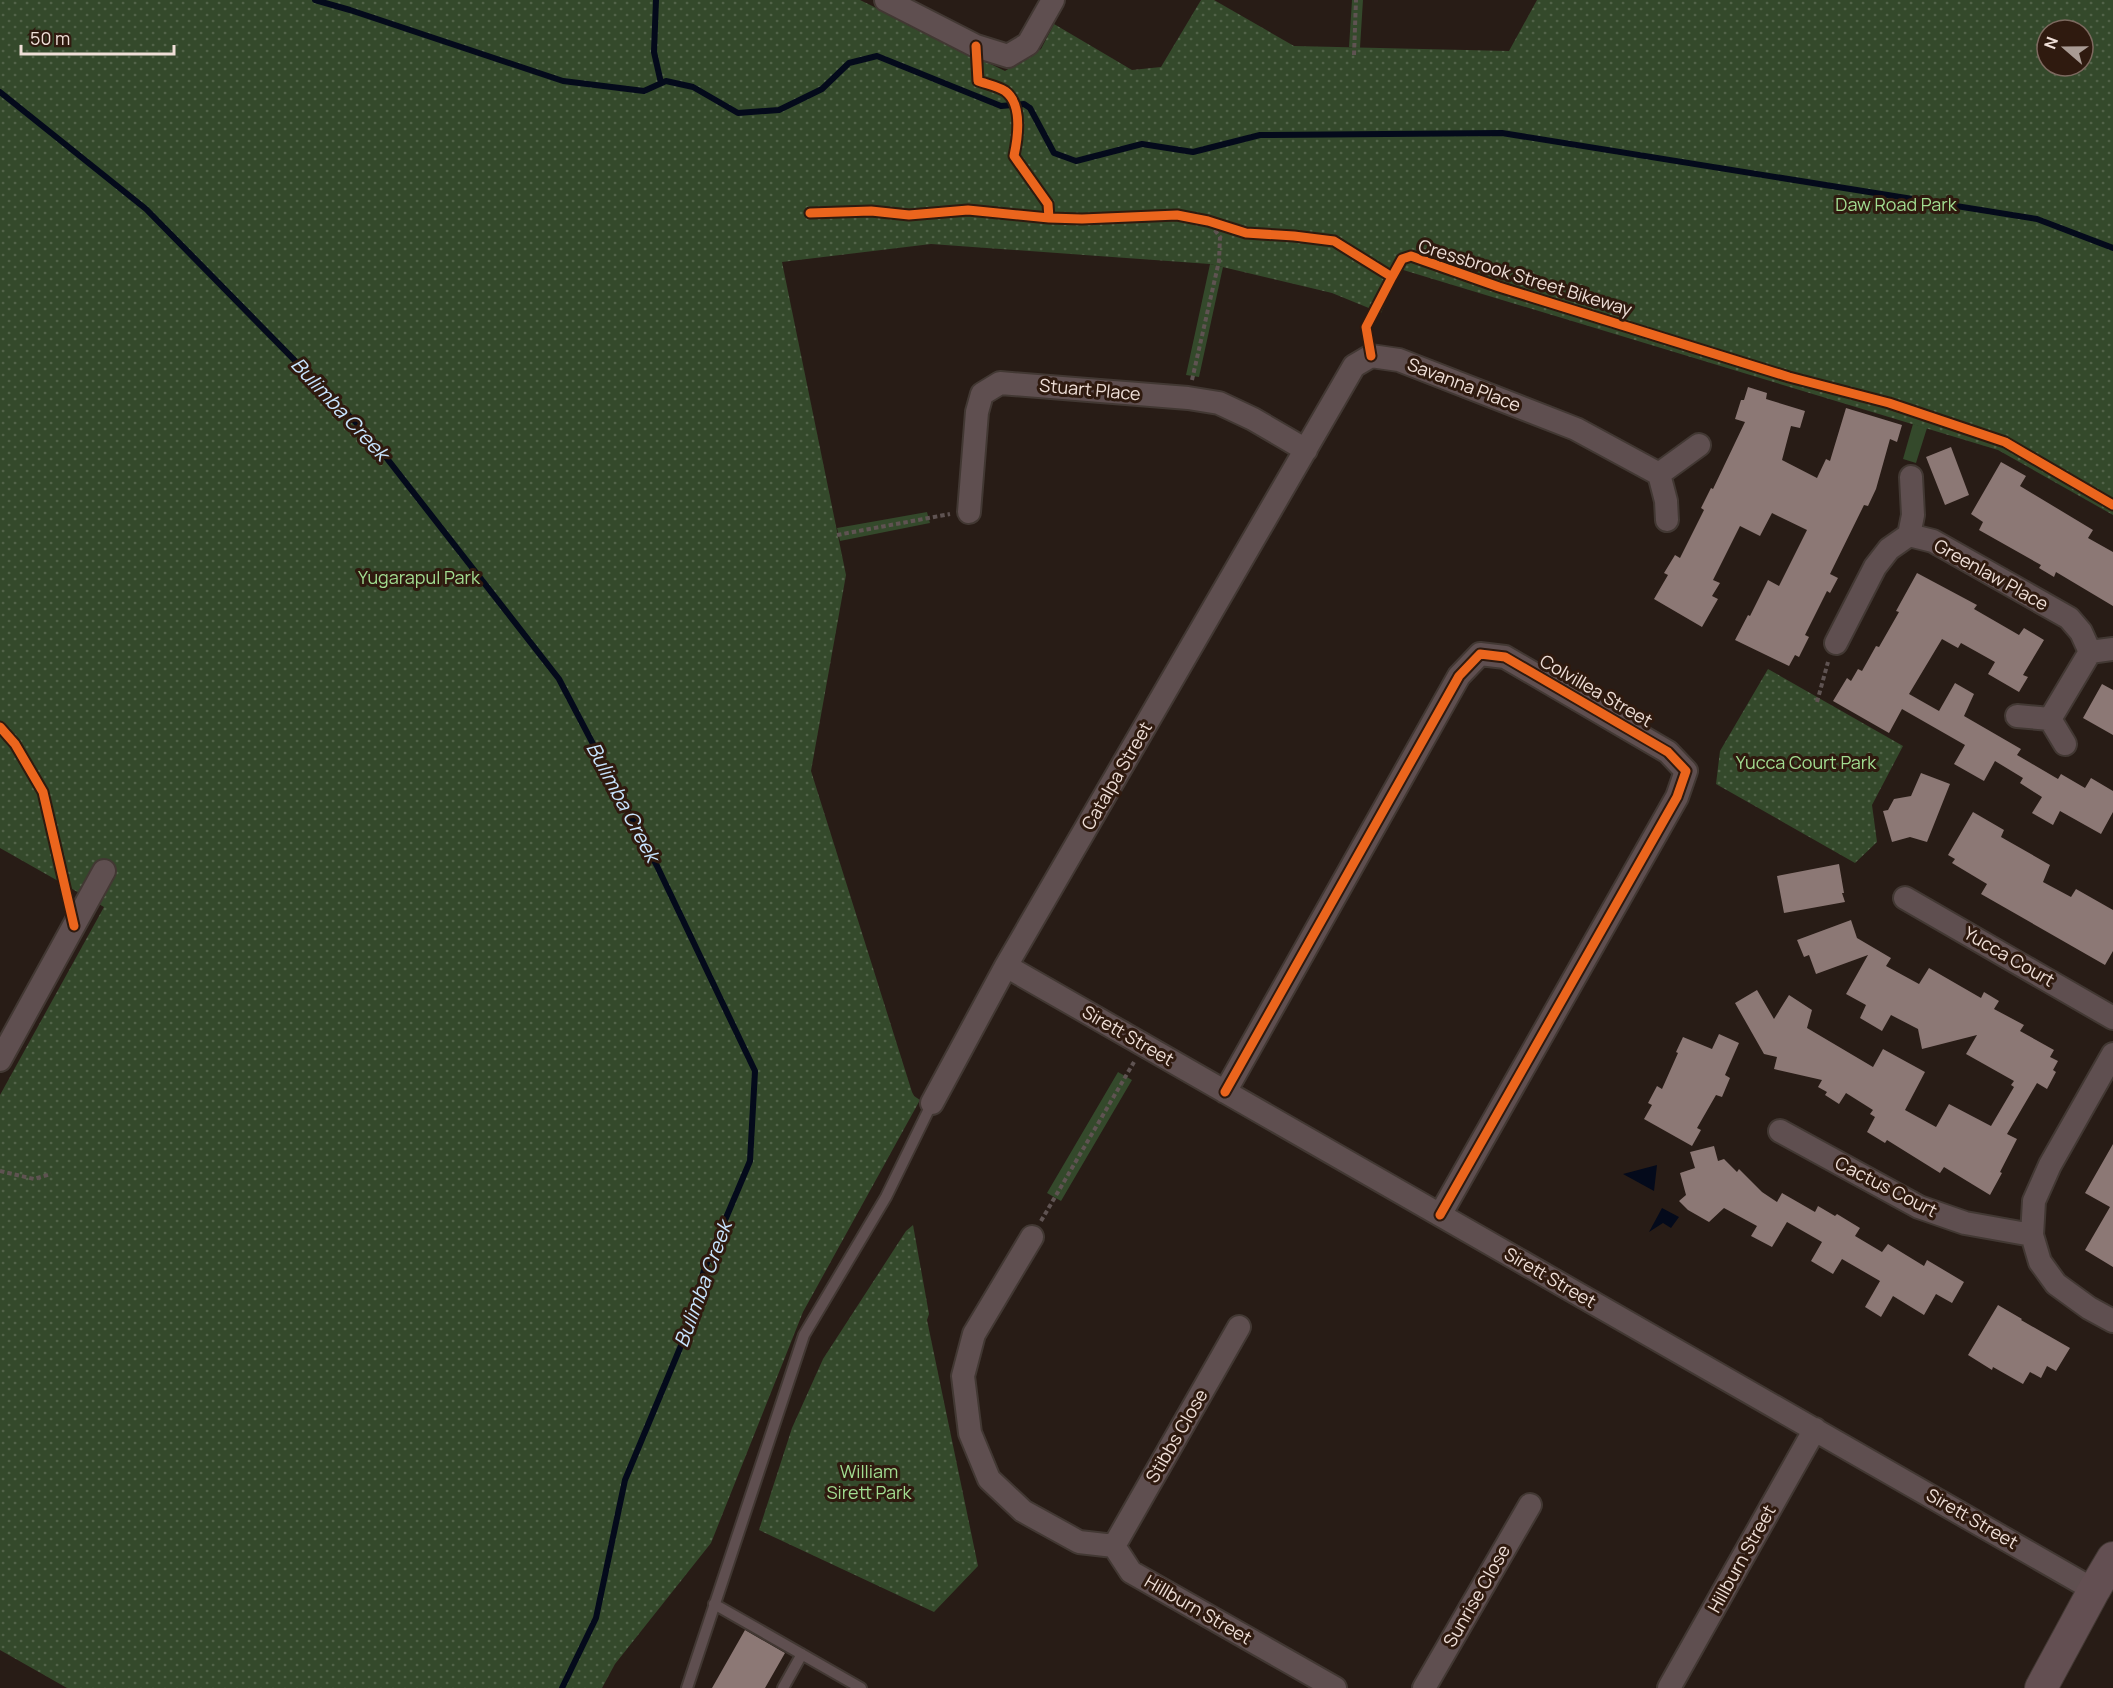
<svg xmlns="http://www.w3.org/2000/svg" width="2113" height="1688" font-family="Manrope,sans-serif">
<defs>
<pattern id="park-dots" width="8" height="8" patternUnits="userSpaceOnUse" patternTransform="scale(1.5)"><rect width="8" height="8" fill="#34492b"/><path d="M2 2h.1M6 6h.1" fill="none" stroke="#526349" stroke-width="1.8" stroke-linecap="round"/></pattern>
</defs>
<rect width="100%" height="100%" fill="#281c16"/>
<path fill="#34492b" d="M1352,0H1363L1360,48L1349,47Z
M1210,264L1223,267L1199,377L1186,375Z
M1913,424L1927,428L1916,463L1903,459Z
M927,512L930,523L840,541L837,528Z
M1118,1072L1132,1080L1061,1201L1047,1193Z"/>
<path fill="url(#park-dots)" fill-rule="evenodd" d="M0,0H860L1005,71L1041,49L1054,24L1132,70L1161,67L1201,0H1214L1294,46L1509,51L1537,0H2113V515L1998,450L1400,269L1381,313L1332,293L1210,264L931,244L782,262L846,575L811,771L912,1092L914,1096L920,1100L803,1312L711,1543L615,1664L602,1688H67L0,1650V1095L104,907L0,848ZM2047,30H2083V66H2047Z
M1768,669L1903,746L1872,805L1877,842L1855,863L1716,784L1720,751Z
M913,1225L929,1314L927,1320L978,1566L934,1612L759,1530L792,1428L823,1359L906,1231Z"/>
<path fill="#040a1b" d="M1657,1165L1654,1191L1623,1174Z
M1662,1208L1679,1217L1671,1228L1663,1223L1649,1232Z"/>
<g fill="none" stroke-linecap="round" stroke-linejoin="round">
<path stroke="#040a1b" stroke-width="6" d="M315,0L350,10L563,81L644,91L666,81L693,87L738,113L779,110L822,89L849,63L877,56L1001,106L1024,104L1030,108L1054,153L1076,161L1142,144L1193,152L1260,135L1502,133L2037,219L2113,248
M656,0L654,52L661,83
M0,92L146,209L371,438L559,679L657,866L755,1071L750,1161L704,1270L690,1324L625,1480L596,1618L562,1688"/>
</g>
<path fill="#8c7875" d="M1748,387L1767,393L1766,399L1805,411L1800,428L1791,426L1782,460L1817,478L1826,459L1830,461L1846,408L1902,425L1897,442L1890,439L1876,489L1868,506L1864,505L1830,574L1838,578L1830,593L1827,591L1805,635L1809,637L1799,657L1795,655L1789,666L1735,640L1748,615L1750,616L1768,580L1779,586L1807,530L1772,513L1760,536L1740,526L1713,580L1720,583L1712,596L1718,599L1702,627L1654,599L1668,575L1664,573L1675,555L1680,558L1704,510L1701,508L1711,488L1713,489L1745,422L1735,419L1741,400H1744Z
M1951,447L1969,495L1945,505L1926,457Z
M2001,462L2026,476L2020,486L2093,530L2088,538L2113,552V606L2056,572L2054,577L2039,568L2041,565L1979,530L1983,522L1971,514Z
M1917,573L1977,605L1974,609L2019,635L2024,628L2044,640L2023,675L2028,677L2019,692L1988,674L1995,662L1961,643L1958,648L1942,639L1909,694L1939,711L1955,683L1974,694L1964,716L2021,749L2017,755L2058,779L2061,774L2085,788L2091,778L2113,791V812L2101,834L2060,811L2053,825L2032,813L2042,797L2020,783L2023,778L1995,761L1984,781L1954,764L1965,745L1902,709L1889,733L1833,701L1847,678L1851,681L1858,669L1862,671L1876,646L1879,647L1899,612L1896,611Z
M2102,684L2113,690V735L2083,718Z
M1921,773L1950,784L1927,842L1910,837L1892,842L1883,811L1888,810L1894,799L1911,796Z
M1973,812L2004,830L2001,837L2050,865L2043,882L2071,897L2076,889L2113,910V951L2105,965L1981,894L1987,884L1952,863L1955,859L1948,855Z
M1839,864L1844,893H1842L1845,902L1784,913L1777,876Z
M1851,920L1857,938L1891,958L1886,966L1919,984L1929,968L1981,998L1984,992L1999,1001L1994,1009L2024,1025L2020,1031L2054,1050L2050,1057L2058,1061L2053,1070L2056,1072L2047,1089L2037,1083L2007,1134L2017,1139L2000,1172L2002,1173L1990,1195L1944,1167L1940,1173L1887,1140L1885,1143L1867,1132L1875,1117L1870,1114L1873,1110L1846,1093L1839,1104L1825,1095L1827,1092L1818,1087L1822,1080L1774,1069L1777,1057L1764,1054L1735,1003L1757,990L1774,1019L1789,995L1812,1010L1807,1028L1873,1067L1883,1049L1925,1072L1905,1110L1936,1127L1949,1104L1991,1126L2014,1087L2011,1085L2014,1081L1966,1054L1977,1035L1922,1049L1918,1029L1891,1015L1882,1031L1860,1018L1866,1005L1846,994L1868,955L1816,974L1809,955L1804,957L1797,940Z
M1719,1034L1739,1043L1725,1075L1730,1078L1722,1097L1716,1095L1697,1128L1701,1130L1692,1146L1644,1119L1652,1105L1648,1103L1657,1086L1662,1089L1678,1053L1676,1052L1683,1037L1712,1049Z
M2113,1144V1267L2085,1250L2110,1207L2085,1193Z
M1714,1146L1718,1161L1724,1159L1737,1172L1739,1169L1762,1192L1777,1202L1782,1193L1815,1212L1818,1206L1835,1216L1837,1214L1860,1228L1855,1236L1882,1252L1888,1244L1924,1266L1927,1260L1964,1282L1952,1303L1936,1294L1924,1315L1893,1296L1881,1317L1865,1307L1880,1281L1842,1259L1833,1274L1811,1261L1822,1242L1787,1222L1772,1247L1751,1236L1757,1226L1724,1208L1709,1222L1688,1210L1679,1201L1686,1195L1680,1173L1695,1168L1690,1152Z
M1998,1305L2022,1319L2021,1320L2070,1348L2056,1371L2047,1366L2041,1378L2030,1372L2023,1384L1993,1367L1992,1370L1968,1355Z
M745,1630L785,1653L765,1688H712Z"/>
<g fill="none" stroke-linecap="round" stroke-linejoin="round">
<g stroke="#423833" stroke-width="14">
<path id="lane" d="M714,1604L861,1688
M687,1688L804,1335L886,1197L932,1103
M783,1688L802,1654"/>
</g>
<g stroke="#423833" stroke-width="26">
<path id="street" d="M886,0L976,46L1008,56L1028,44L1053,0
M969,512L977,412L982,394L1000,383L1188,398L1219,403L1253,419L1306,450
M1667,520L1666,501L1659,474L1699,445
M1909,535L1913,515L1911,477
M1836,643L1875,567L1889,549L1909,535L1933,541L2069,618L2081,632L2090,652L2113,649
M2017,716L2050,719L2065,744
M2050,719L2090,652
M1905,898L2113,1018
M1006,966L2094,1590
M2113,1054L2050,1165L2034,1201L2032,1235L2040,1262L2056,1284L2089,1308L2113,1321
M0,1060L104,871
M1225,1092L1459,676L1480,654L1505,657L1668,752L1686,771L1677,797L1440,1215
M932,1103L1006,966L1354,366L1371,356L1399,360L1576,429L1659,474
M1780,1131L1919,1207L1965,1223L2032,1235
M1032,1237L974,1334L963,1376L970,1433L989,1479L1023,1511L1079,1542L1114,1546L1131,1572L1335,1688
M1114,1546L1239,1327
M1424,1688L1530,1505
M1669,1688L1815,1429"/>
</g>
<g stroke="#423833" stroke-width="34">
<path id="secondary" d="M2041,1688L2094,1590L2113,1558"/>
</g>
<path stroke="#5f5352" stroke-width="4" stroke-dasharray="4.5 3" stroke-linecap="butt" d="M1354,55L1356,0
M1192,380L1219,261L1220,237L1208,221
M837,535L950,514
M1817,702L1828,662
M0,1171L34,1179L51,1174
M1041,1221L1134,1062"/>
<use href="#lane" stroke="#5f4f50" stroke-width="10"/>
<use href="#street" stroke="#5f4f50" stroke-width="22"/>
<use href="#secondary" stroke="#634f52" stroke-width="32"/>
<g stroke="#2f1a0f" stroke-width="13">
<path id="cycleway" d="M976,46L978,81C986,84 997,86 1005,91C1023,104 1018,137 1014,156L1048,204L1049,218L1082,219L1177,215L1208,221L1246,233L1294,236L1334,241L1392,277L1402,259L1411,256L1499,287L1789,377L1889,403L2005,442L2113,505
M810,213L871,211L909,215L968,210L1049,218
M1371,356L1366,327L1392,277
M0,727L15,744L43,792L74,926
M1225,1092L1459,676L1480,654L1505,657L1668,752L1686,771L1677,797L1440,1215"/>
</g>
<use href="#cycleway" stroke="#eb651d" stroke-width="9"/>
</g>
<g text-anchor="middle" stroke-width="6" stroke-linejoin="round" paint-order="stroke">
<g font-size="18" fill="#a2dd91" stroke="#2f1a0f">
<text x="1896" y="211">Daw Road Park</text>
<text x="419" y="584">Yugarapul Park</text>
<text x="1806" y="769">Yucca Court Park</text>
<text x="869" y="1478">William<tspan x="869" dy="21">Sirett Park</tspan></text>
</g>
<g font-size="18" fill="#efdfd8" stroke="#2f1a0f">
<text transform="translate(1525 278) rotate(17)" y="6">Cressbrook Street Bikeway</text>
<text transform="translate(1464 385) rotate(21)" y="6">Savanna Place</text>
<text transform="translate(1090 390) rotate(5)" y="6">Stuart Place</text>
<text transform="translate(1991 575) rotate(29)" y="6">Greenlaw Place</text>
<text transform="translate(1596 691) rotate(30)" y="6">Colvillea Street</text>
<text transform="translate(1117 776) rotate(-60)" y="6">Catalpa Street</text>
<text transform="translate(2009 957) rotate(30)" y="6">Yucca Court</text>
<text transform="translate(1128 1036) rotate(30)" y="6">Sirett Street</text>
<text transform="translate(1886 1187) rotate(27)" y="6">Cactus Court</text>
<text transform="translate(1550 1278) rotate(30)" y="6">Sirett Street</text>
<text transform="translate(1177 1436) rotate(-60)" y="6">Stibbs Close</text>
<text transform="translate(1972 1519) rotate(30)" y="6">Sirett Street</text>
<text transform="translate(1742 1559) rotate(-61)" y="6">Hillburn Street</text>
<text transform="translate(1477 1596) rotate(-60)" y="6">Sunrise Close</text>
<text transform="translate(1198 1610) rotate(30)" y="6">Hillburn Street</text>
</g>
<g font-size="20" font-style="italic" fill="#c8e4ff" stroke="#2f1a0f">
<text transform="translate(340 409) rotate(47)" y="7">Bulimba Creek</text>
<text transform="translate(623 802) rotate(62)" y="7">Bulimba Creek</text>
<text transform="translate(703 1284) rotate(-70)" y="7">Bulimba Creek</text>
</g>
</g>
<g transform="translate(2065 48) rotate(290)"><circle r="28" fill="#2f1a0f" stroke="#7c695f" stroke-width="1.5"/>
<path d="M0-4.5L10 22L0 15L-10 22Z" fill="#a99b94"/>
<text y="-9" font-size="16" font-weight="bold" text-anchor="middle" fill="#efdfd8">N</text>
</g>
<path d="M21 45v9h153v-9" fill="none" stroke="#efdfd8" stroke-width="3"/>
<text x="30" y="45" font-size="18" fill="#efdfd8" stroke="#2f1a0f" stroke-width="4.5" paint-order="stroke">50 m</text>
</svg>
